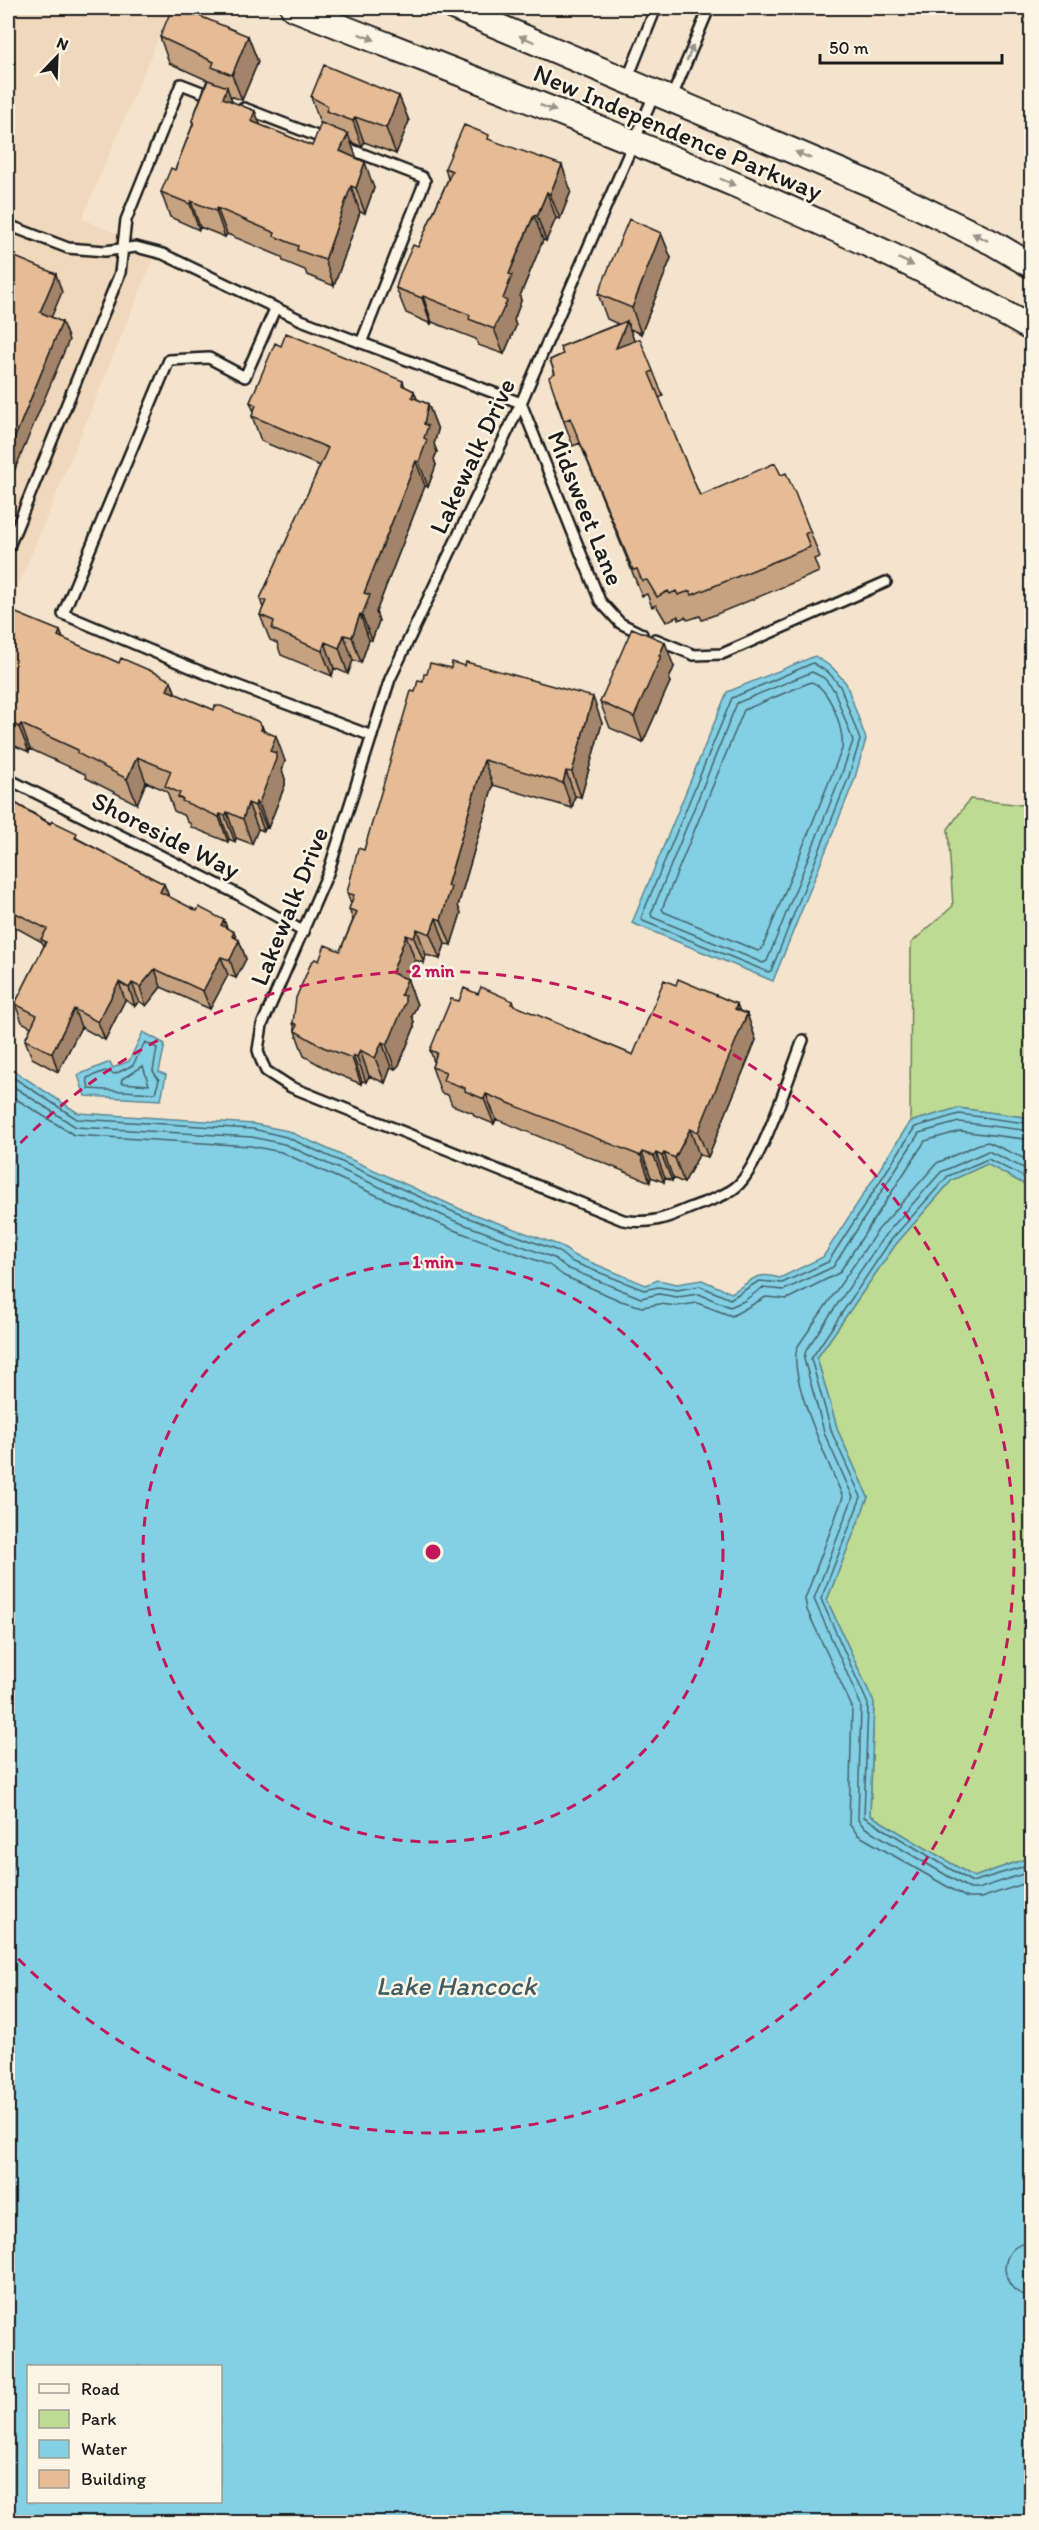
<svg xmlns="http://www.w3.org/2000/svg" width="1039" height="2530" font-family="Itim,sans-serif">
<rect width="100%" height="100%" fill="#f5e4cd"/>
<filter id="ink" filterUnits="userSpaceOnUse"><feTurbulence type="fractalNoise" baseFrequency=".0167" numOctaves="2"/><feDisplacementMap in="SourceGraphic" scale="12" xChannelSelector="R" yChannelSelector="G"/><feConvolveMatrix kernelMatrix="1 2 1 2 8 2 1 2 1" color-interpolation-filters="sRGB"/></filter>
<g filter="url(#ink)">
<path fill="#f0d8bc" d="M8,8H171L82,219L157,250L8,611Z"/>
<path fill="#bedb93" stroke="#6d7c58" stroke-width="1.5" d="M970,799L1031,806V1118L958,1108L910,1122L911,943L953,906L948,829Z
M987,1164L1031,1188V1857L974,1877L870,1815L874,1703L827,1600L868,1497L838,1431L817,1358L896,1244L952,1180Z"/>
<path fill="#83cfe3" stroke="#5a8793" stroke-width="1.5" fill-rule="evenodd" d="M815,656L833,668L846,683L866,739L854,781L773,981L632,923L727,692Z
M143,1032L165,1044L159,1072L166,1075L161,1100L85,1096L78,1075L110,1062L113,1068L129,1061Z
M8,1067L78,1113L254,1124L288,1131L460,1209L561,1246L573,1255L646,1285L658,1280L677,1284L702,1280L731,1293C751,1282 755,1270 780,1278L823,1257L910,1122L958,1108L1031,1118V1188L987,1164L952,1180L896,1244L817,1358L838,1431L868,1497L827,1600L874,1703L870,1815L974,1877L1031,1857L1032,2256L1028,2268L1032,2288L1031,2522H8ZM28,2366H220V2502H28Z"/>
<g fill="none" stroke-linecap="round" stroke-linejoin="round">
<path stroke="#45646c" stroke-width="1.5" d="M813,663L829,673L840,686L860,740L848,779L771,971L768,972L643,921L641,918L732,698Z
M812,672L824,678L834,690L853,741L841,776L767,961L763,963L652,917L651,914L737,703Z
M811,682C830,688 845,731 842,749L762,949L758,951L664,912L662,909L744,710Z
M145,1042L157,1048L153,1071L159,1080L155,1093L89,1089L87,1078L105,1071L115,1074L133,1065Z
M143,1066L149,1085L121,1083L122,1079Z
M8,1074L77,1119L253,1129L286,1137L458,1214L558,1251L570,1261L644,1290L658,1287L677,1290L700,1286L730,1299L759,1281L782,1283L828,1262L915,1127L959,1114L1032,1124
M8,1083L76,1127L252,1137L284,1144L455,1221L554,1258L567,1268L641,1298L659,1294L677,1297L699,1294L730,1307L744,1301L762,1288L784,1290L833,1267L919,1133L959,1122L1032,1131
M8,1094L74,1135L251,1146L281,1152L451,1229L549,1265L564,1276L621,1301L642,1307L660,1304L677,1306L697,1303L732,1316L766,1297L787,1299L839,1273L925,1141L960,1131L1032,1140
M1032,1162L988,1142L979,1144L937,1163L878,1230L798,1346C785,1373 831,1468 843,1497L805,1599L807,1610L852,1707L849,1824L858,1835L967,1898H981L1032,1881
M1032,1172L988,1151L941,1172L885,1235L806,1350L804,1359L825,1435L853,1497L814,1599L861,1705L858,1820L864,1827L970,1889H978L1032,1871
M1032,1181L988,1159L948,1176L891,1240L811,1359L832,1433L861,1497L821,1599L868,1704L864,1817L972,1882L1032,1864
M1032,2242C1015,2243 1006,2253 1005,2269C1007,2285 1015,2295 1032,2296"/>
<g stroke="#1c1c1c" stroke-width="14">
<path id="service" d="M627,80L656,8
M654,95L521,403L390,679L328,873L262,1025L258,1050L261,1060L266,1071L291,1087L623,1220C649,1225 667,1218 690,1208C705,1202 724,1197 736,1187C761,1166 790,1073 803,1040
M671,99L709,8
M244,108L327,140
M342,146L422,177L425,181L361,343
M8,225L68,248L105,251L136,247L163,254L301,320L521,403L600,601L620,623L642,634
M275,309L245,377L209,358L169,360L63,614L204,673L372,736
M8,549L120,273L126,220L181,84L212,96
M655,639L694,655L722,654L886,582
M8,779L239,895L304,932"/>
</g>
<g stroke="#1c1c1c" stroke-width="28">
<path id="tertiary" d="M293,8C443,67 594,124 743,188C841,231 939,275 1032,329
M455,8L880,188L993,243L1032,266"/>
</g>
<use href="#service" stroke="#fcf5e5" stroke-width="9"/>
<use href="#tertiary" stroke="#fcf5e5" stroke-width="24"/>
</g>
<path fill="#c6a281" stroke="#1c1c1c" stroke-width="1.5" d="M248,36L258,62L242,100L230,96L232,102L255,111L260,125L312,146L324,124L320,123L311,97L399,96L409,121L396,154L364,142L362,147L351,142L357,159L374,188L365,213L360,212L334,286L307,275L305,270L283,261L282,257L227,234L225,237L200,227L199,230L170,217L161,192L175,170L193,124L192,121L207,80L169,63L160,37Z
M491,141L571,191L560,219L556,218L546,241L543,240L530,272L520,296L521,301L514,320L516,326L504,354L478,345L476,339L432,322L431,324L406,313L396,288L418,247L448,179L445,168Z
M661,233L671,258L641,334L630,329L634,341L653,371L663,396L659,398L700,496L781,475L810,531L820,557L814,559L819,572L702,620L700,616L688,620L685,617L679,620L678,616L666,622L656,605L652,607L647,594L642,596L580,443L573,446L556,400L555,374L550,360L563,354L560,347L618,324L607,319L598,294Z
M281,346L403,381L405,387L414,391L417,399L428,404L438,430L434,444L437,452L434,459L436,465L428,487L425,486L376,612L379,621L372,640H369L361,663L353,660L348,674L334,668L332,676L281,655L277,643L270,640L260,615L263,608L260,599L320,466L261,441L252,416L254,412L250,402Z
M8,614L60,631L63,639L119,663L171,681L176,694L214,710L262,726L264,731L285,761L282,770L285,779V785L268,828L266,827L264,831L258,829L252,844L236,838L235,842L229,839L228,842L191,827L190,823L187,822L185,816L174,811L167,791L146,782L137,804L86,778L85,774L30,749L29,752L8,743Z
M674,667L669,679L670,682L643,742L610,728L600,702Z
M415,692L602,723L581,797L575,796L572,808L493,785L458,906L461,913L451,945L445,944L440,959L426,955L424,963L415,960L408,981L417,1005L412,1016L414,1022V1028L399,1065L395,1069L391,1067L385,1083L369,1076L366,1082L362,1081L361,1084L332,1072L304,1056L295,1031V1029L293,1023L319,961L340,951L353,920L349,909L351,904L347,893L364,850Z
M8,799L80,840L164,884L169,897L197,911L224,920L227,928L236,939L239,940L246,959L236,978L228,975L210,1009L161,987L146,1006L139,1001L135,1006L125,1000L105,1040L81,1027L58,1072L32,1058L25,1040L31,1027L22,1022L15,1004L44,946L42,942L13,926L12,922L8,920Z
M676,985L737,1004L739,1011L747,1014L756,1040L708,1157L699,1155L684,1183L673,1178L672,1181L665,1178L664,1182L651,1177L650,1182L496,1119L494,1124L474,1116L473,1113L452,1105L448,1095L441,1093L432,1067L434,1062L430,1050L459,1001H513L515,1006L633,1055Z"/>
<path fill="#a18469" stroke="#1c1c1c" stroke-width="1.5" d="M248,36L258,62L242,100L232,75Z
M227,87L236,113L223,98Z
M399,96L409,121L396,154L386,128Z
M255,111L265,137L251,121Z
M355,117L364,142L362,147L353,121Z
M348,134L357,159L340,151Z
M365,162L374,188L365,213L356,188Z
M562,165L571,191L560,219L550,194Z
M351,186L360,212L334,286L325,260Z
M547,192L556,218L546,241L537,216Z
M191,201L200,227L199,230L190,204Z
M217,208L227,234L225,237L216,211Z
M534,215L543,240L520,296L521,301L514,320L516,326L504,354L494,329L509,274Z
M661,233L671,258L641,334L632,308Z
M56,274L62,292L46,330L40,312Z
M423,296L432,322L431,324L422,298Z
M627,321L636,346L616,348Z
M62,322L69,340L8,486V454Z
M414,391L423,416L412,397Z
M428,404L438,430L434,444L437,452L434,459L436,465L428,487L419,462L424,438V424Z
M416,461L425,486L376,612L379,621L372,640L362,615L364,593Z
M360,614L369,640L361,663L352,637Z
M60,631L70,656L58,636Z
M344,635L353,660L348,674L339,648Z
M325,642L334,668L332,676L322,651Z
M665,642L674,667L669,679L670,682L643,742L634,717Z
M171,681L180,706L167,690Z
M593,697L602,723L581,797L572,772Z
M21,724L30,749L29,752L19,727Z
M262,726L271,749L276,736L285,761L282,770L285,779V785L268,828L259,803L261,730Z
M137,757L146,782L137,804L127,779Z
M484,760L493,785L458,906L461,913L451,945L441,920L447,886Z
M566,771L575,796L572,808L563,783Z
M256,802L266,827L264,831L255,806Z
M248,803L258,829L252,844L243,819Z
M227,812L236,838L235,842L225,816Z
M220,814L229,839L228,842L219,817Z
M164,884L171,902L160,892Z
M436,918L445,944L440,959L430,934Z
M224,920L230,938L221,925Z
M417,929L426,955L424,963L414,938Z
M234,932L238,943L239,940L246,959L236,978L230,960L232,936Z
M406,935L415,960L408,981L417,1005L412,1016L414,1022V1028L399,1065L395,1069L386,1044L392,973Z
M221,957L228,975L210,1009L203,991Z
M155,969L161,987L146,1006L140,987Z
M119,982L125,1000L105,1040L98,1022Z
M132,983L139,1001L135,1006L129,988Z
M737,1004L744,1023L747,1014L756,1040L708,1157L698,1132Z
M74,1009L81,1027L58,1072L52,1053Z
M382,1042L391,1067L385,1083L375,1058Z
M360,1050L369,1076L366,1082L357,1057Z
M353,1055L362,1081L361,1084L352,1058Z
M486,1094L496,1119L494,1124L484,1099Z
M690,1129L699,1155L684,1183L675,1158Z
M642,1152L651,1177L650,1182L641,1156Z
M656,1153L665,1178L664,1182L654,1156Z
M664,1153L673,1178L672,1181L662,1156Z"/>
<path fill="#e6bc96" stroke="#1c1c1c" stroke-width="1.5" d="M172,8H180L248,36L232,75L212,67L214,62L160,37Z
M324,65L399,96L386,128L355,117L353,121L326,111L328,106L311,97Z
M208,80L227,87L223,98L255,111L251,121L312,146L321,123L348,134L340,151L365,162L356,188L351,186L325,260L297,250L298,246L274,236L275,233L217,208L216,211L191,201L190,204L161,192L171,168L175,170L194,122L192,121Z
M464,125L489,135L488,139L562,165L550,194L547,192L537,216L534,215L520,247L509,274L512,275L503,299L507,301L494,329L469,319L470,315L423,296L422,298L396,288L400,274L413,245L418,247L452,171L445,168Z
M629,219L661,233L632,308L598,294Z
M8,254L56,274L40,312L62,322L8,454Z
M627,321L616,348L640,339L653,371L649,373L700,496L775,463L781,475L786,473L795,493L810,531L805,534L810,547L692,595L690,591L678,595L676,591L670,594L668,591L657,597L647,580L642,581L637,569L633,570L570,418L564,421L549,377L555,373L550,360L563,354L560,347Z
M286,333L403,381L402,385L414,391L412,397L428,404L424,424L428,426L424,438L427,440L419,462L416,461L364,593L370,595L362,615L360,614L352,637L344,635L339,648L325,642L322,651L272,629L274,621L260,615L266,601L260,599L328,448L252,416L256,405L250,402L275,343L281,346Z
M9,610L60,631L58,636L101,655L119,663L121,658L158,674L171,681L167,690L214,710L215,706H221L257,721L262,726L261,730L276,736L270,751L276,753V759L259,803L256,802L255,806L248,803L243,819L227,812L225,816L220,814L219,817L182,801L183,799L178,797L180,793L165,786L171,771L137,757L127,779L77,753L78,750L21,724L19,727L8,721V614Z
M632,628L665,642L659,656H661L634,717L600,702Z
M452,662L465,666L466,662L593,697L572,772L566,771L563,783L484,760L447,886L451,887L441,920L436,918L430,934L417,929L414,938L406,935L392,973L407,979L401,995L405,996V1003L390,1039L386,1044L382,1042L375,1058L360,1050L357,1057L353,1055L352,1058L323,1047L295,1031L297,1025L293,1023L296,998L311,963L315,959L319,961L325,945L340,951L357,912L349,909L354,895L347,893L358,848L364,850L411,691L415,692L418,680L423,681L424,674H427L430,663L451,668Z
M8,799L50,824L52,821L77,833L75,838L164,884L160,892L197,911L199,907L224,920L221,925L234,932L232,936L239,940L230,960L221,957L203,991L155,969L140,987L132,983L129,988L119,982L98,1022L74,1009L52,1053L25,1040L37,1015L15,1004L46,942L41,939L47,929L8,909Z
M678,979L737,1004L735,1009L747,1014L698,1132L690,1129L675,1158L664,1153L662,1156L656,1153L654,1156L642,1152L641,1156L486,1094L484,1099L465,1091V1088L443,1080L446,1072L432,1067L437,1053L430,1050L451,999L459,1001L464,988L478,994L481,987L513,1001L511,1004L633,1055L664,980L676,985Z"/>
<defs><path id="oneway-solid" d="M-6-.8H1V-3.2L6.5 0L1 3.2V.8H-6Z" transform="scale(1.5)"/></defs>
<g fill="#97938b">
<use href="#oneway-solid" transform="translate(367 37) rotate(21)"/>
<use href="#oneway-solid" transform="translate(527 39) rotate(-157)"/>
<use href="#oneway-solid" transform="translate(690 53) rotate(-68)"/>
<use href="#oneway-solid" transform="translate(548 108) rotate(21)"/>
<use href="#oneway-solid" transform="translate(803 155) rotate(-157)"/>
<use href="#oneway-solid" transform="translate(728 182) rotate(23)"/>
<use href="#oneway-solid" transform="translate(980 237) rotate(-154)"/>
<use href="#oneway-solid" transform="translate(906 262) rotate(26)"/>
</g>
</g>
<g fill="none" stroke="#c2185b" stroke-width="3" stroke-dasharray="10 8">
<circle cx="433" cy="1552" r="290"/>
<path d="M8 1156A581 581 0 1 1 8 1948"/>
</g>
<g text-anchor="middle" stroke-width="5" stroke-linejoin="round" paint-order="stroke">
<g font-size="26" fill="#1c1c1c" stroke="#fcf5e5">
<text transform="translate(678 132) rotate(23)" y="9">New Independence Parkway</text>
<text transform="translate(472 456) rotate(-65)" y="9">Lakewalk Drive</text>
<text transform="translate(586 508) rotate(68)" y="9">Midsweet Lane</text>
<text transform="translate(166 835) rotate(27)" y="9">Shoreside Way</text>
<text transform="translate(289 906) rotate(-68)" y="9">Lakewalk Drive</text>
</g>
<g font-size="27" font-style="italic" fill="#405b62" stroke="#fcf5e5">
<text x="456" y="1995">Lake Hancock</text>
</g>
</g>
<circle cx="433" cy="1552" r="9" fill="#c2185b" stroke="#fcf5e5" stroke-width="3"/>
<g font-size="18" text-anchor="middle" font-weight="bold" fill="#c2185b" stroke="#fcf5e5" stroke-width="5" stroke-linejoin="round" paint-order="stroke">
<text x="433" y="977">2 min</text>
<text x="433" y="1268">1 min</text>
</g>
<rect width="1039" height="2530" fill="none" stroke="#fcf5e5" stroke-width="30"/>
<rect x="15" y="15" width="1009" height="2500" fill="none" stroke="#1c1c1c" stroke-width="2" filter="url(#ink)"/>
<rect x="27" y="2365" width="195" height="138" fill="#fcf5e5" stroke="#a29e95" stroke-width="1.5"/>
<rect x="39" y="2384" width="30" height="9" fill="#fcf5e5" stroke="#a29e95" stroke-width="1.5"/>
<text x="81" y="2395" font-size="18" fill="#1c1c1c">Road</text>
<rect x="39" y="2410" width="30" height="18" fill="#bedb93" stroke="#a29e95" stroke-width="1.5"/>
<text x="81" y="2425" font-size="18" fill="#1c1c1c">Park</text>
<rect x="39" y="2440" width="30" height="18" fill="#83cfe3" stroke="#a29e95" stroke-width="1.5"/>
<text x="81" y="2455" font-size="18" fill="#1c1c1c">Water</text>
<rect x="39" y="2470" width="30" height="18" fill="#e6bc96" stroke="#a29e95" stroke-width="1.5"/>
<text x="81" y="2485" font-size="18" fill="#1c1c1c">Building</text>
<g transform="translate(57 57) rotate(23)" stroke="#fcf5e5" stroke-width="4.5" paint-order="stroke">
<path d="M0-4.5L10 22L0 15L-10 22Z" fill="#1c1c1c"/>
<text y="-9" font-size="16" font-weight="bold" text-anchor="middle" fill="#1c1c1c">N</text>
</g>
<path d="M820 54v9h182v-9" fill="none" stroke="#1c1c1c" stroke-width="3"/>
<text x="829" y="54" font-size="18" fill="#1c1c1c" stroke="#fcf5e5" stroke-width="4.5" paint-order="stroke">50 m</text>
</svg>
